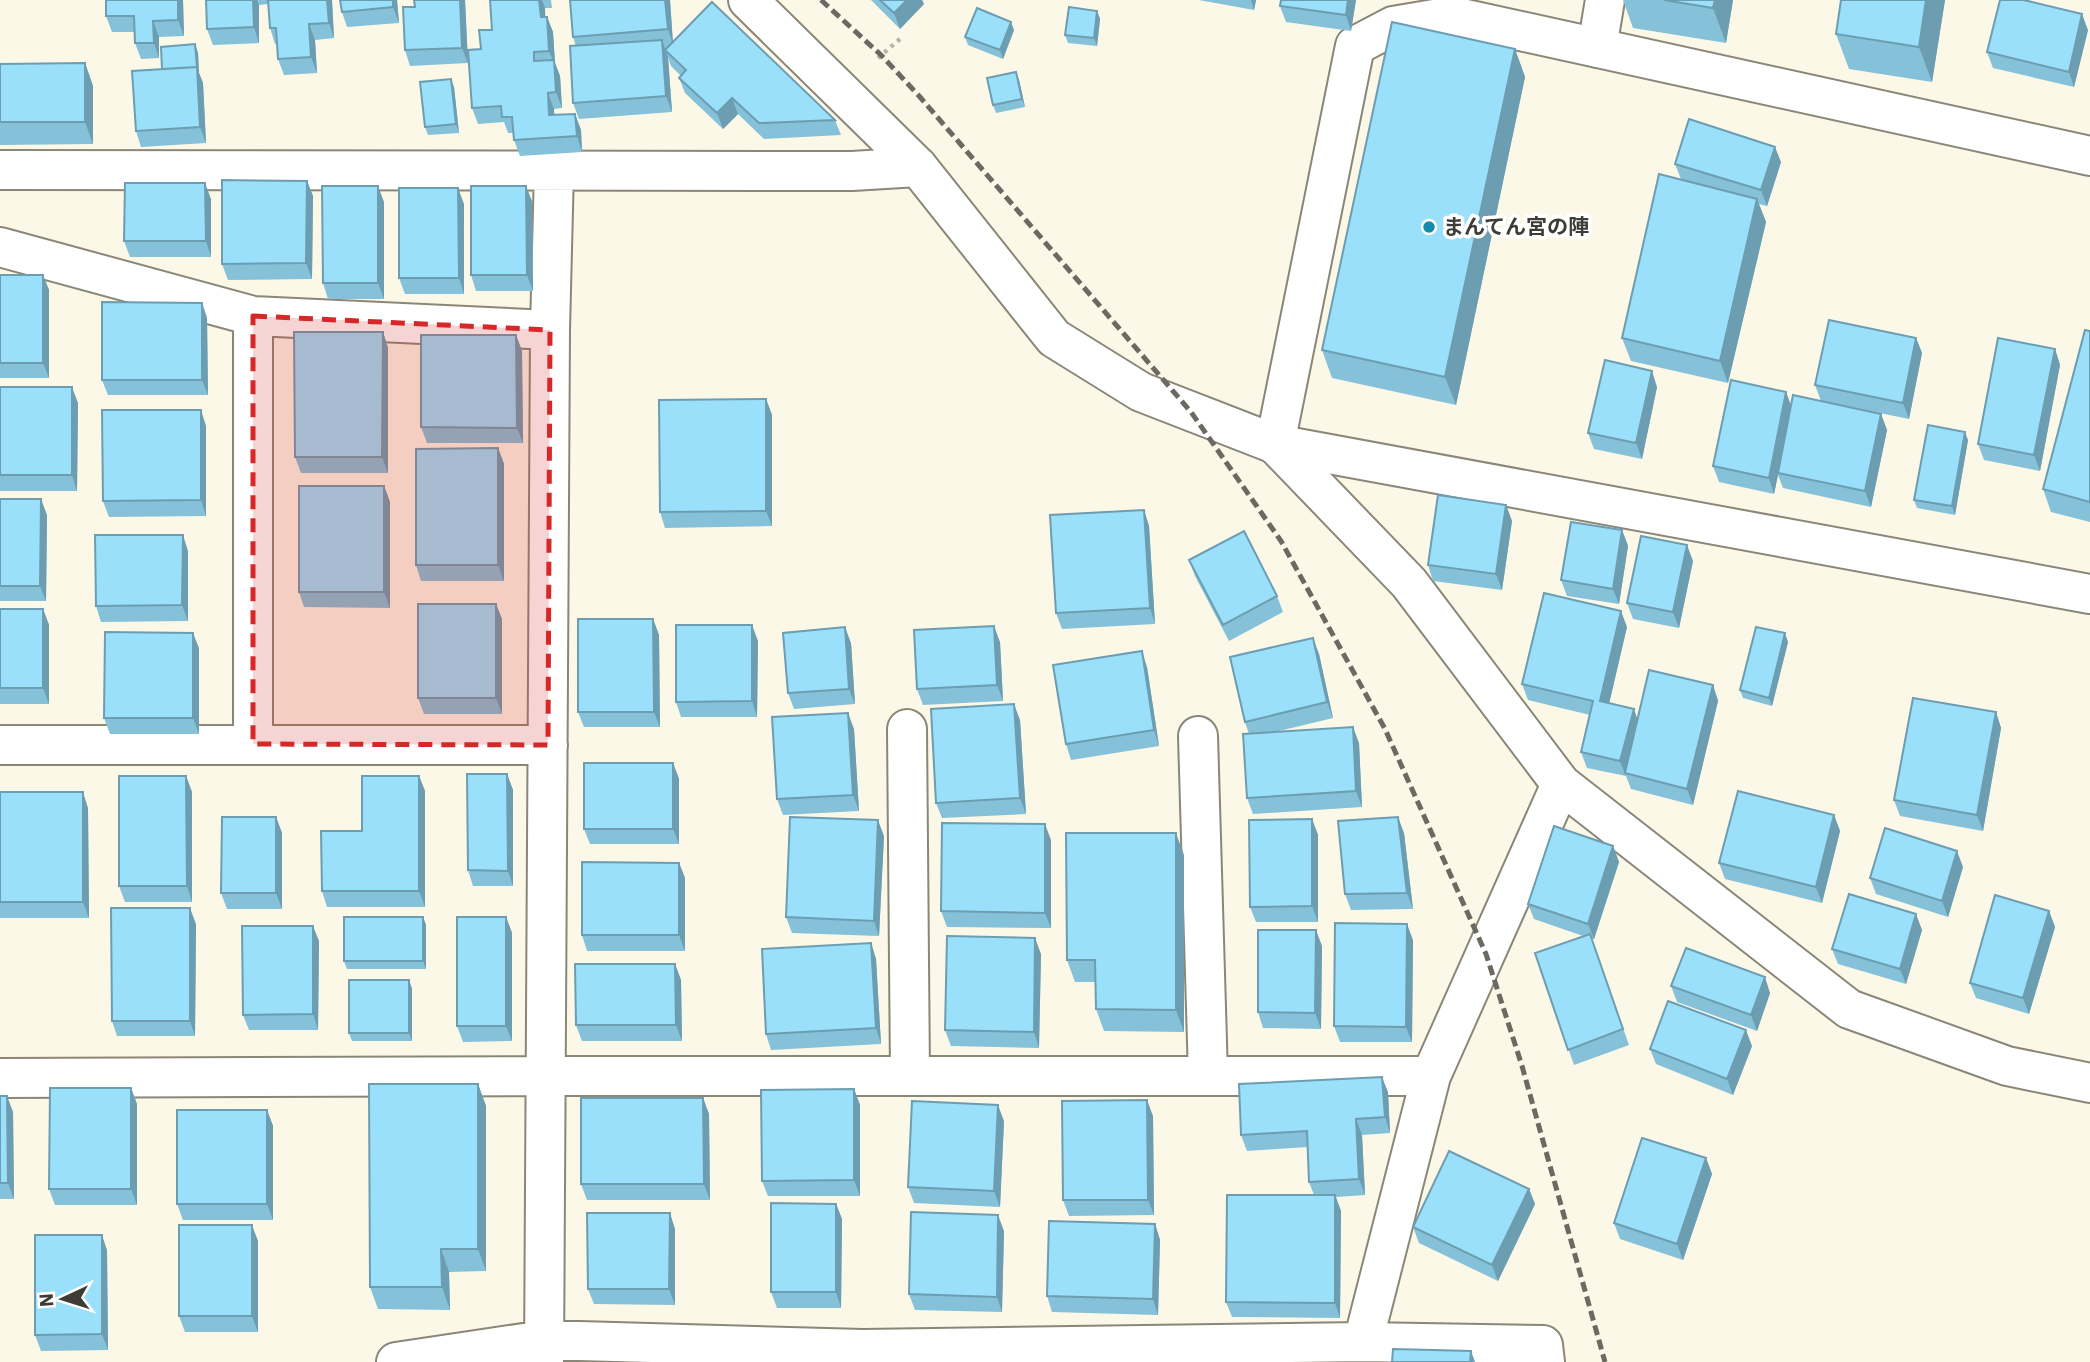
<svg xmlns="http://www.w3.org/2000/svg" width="2090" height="1362" font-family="'IBM Plex Sans','Noto Sans JP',sans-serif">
<rect width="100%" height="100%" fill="#fbf8e8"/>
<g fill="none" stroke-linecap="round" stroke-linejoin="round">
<g stroke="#8a8778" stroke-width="42">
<path id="minor" d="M1597,48L1605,0
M2090,156L1452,16L1393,26L1355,46L1275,444L1409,583L1561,784L1849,1009L2007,1066L2090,1083
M0,170L852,171L918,167
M0,247L253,316L550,330
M253,316V744
M907,729L910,1076
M1198,736L1208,1076
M0,745H548
M0,1078L546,1076H1431
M1363,1342L1543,1345L1545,1362
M396,1362L544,1340L863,1349L1363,1342L1431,1076L1561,784
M544,1362L550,330L554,169"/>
</g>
<g stroke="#8a8778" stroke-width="42">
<path id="tertiary" d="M748,0L918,167L1054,338L1141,392L1275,444L2090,594"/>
</g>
<path stroke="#b6b4a7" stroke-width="4.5" stroke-dasharray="3.5 5" stroke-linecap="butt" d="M878,58L900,39"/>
<use href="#minor" stroke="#fff" stroke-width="38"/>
<use href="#tertiary" stroke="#fff" stroke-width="38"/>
<path stroke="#6b6961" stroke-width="5" stroke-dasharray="10 5" stroke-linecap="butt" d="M821,0L881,55L920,97L1191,412L1281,541L1385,729L1486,954L1522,1066L1605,1362"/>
</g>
<path fill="#85c1d8" d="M102,0H183L184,36L159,37V58L141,59L135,43V32H112L106,16V0Z
M206,0H332L334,38L315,40L317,73L284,75L278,59L277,44H275L270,28L268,4L259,5V43L213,45L207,29Z
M340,0H397L399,23L347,27L342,12Z
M465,0L468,63L410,66L405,50L415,7Z
M490,0H551L552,8H545V17H547L553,32L555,63L560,76L562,108L554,109V115L575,114L581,130L582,152L520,156L514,140L513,133H508L504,122L478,124L472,108L481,49L492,30Z
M570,0H670L673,42L835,120L841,135L764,139L738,114L723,129L685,93L679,78L681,76L671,66L668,57L672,112L579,119L573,103L576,46L573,37Z
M871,0H922L924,4L900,29Z
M1199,0H1256L1254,10Z
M1281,0H1356L1351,31L1286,22L1280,6Z
M1623,0H1733L1726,43L1633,28Z
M1945,0L1932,82L1849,69L1836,34Z
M1097,11L1100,19L1097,46L1068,43L1065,35Z
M1014,30L1003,59L968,45L965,37Z
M2088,30L2074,87L1993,68L1987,52Z
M195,44L198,53L199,73L203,83L206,143L141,147L136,131L162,69Z
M1515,49L1525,77L1456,405L1332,378L1322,350Z
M85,63L93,86V144L0,145V64Z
M1019,80L1025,107L996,113L993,105Z
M454,87L459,133L428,135L425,127Z
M1781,162L1767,206L1759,204L1766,222L1728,383L1631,361L1622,338L1681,179L1675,164Z
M307,181L313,196L312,279L228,280L222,264Z
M211,199V257H130L124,241Z
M532,201L533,291H476L471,275Z
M384,202V299H328L323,283Z
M464,204V294H405L399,278Z
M0,275H43L49,290V378H0Z
M202,303L207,318L208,395H108L102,380Z
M2090,331V522L2051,512L2043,489Z
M383,332L388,348V473H301L295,457Z
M516,335L522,351L523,443H427L421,427Z
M1916,338L1922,353L1909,419L1821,401L1815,385Z
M2055,349L2060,365L2040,471L1984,460L1978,444Z
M0,387L78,403L77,491H0Z
M1657,387L1642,459L1594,449L1588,433Z
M1786,392L1791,407L1881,414L1887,430L1871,507L1783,488L1778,475L1774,494L1719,482L1713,466Z
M766,399L772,415V526L665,528L660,512Z
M206,426V516L109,517L103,501Z
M1968,440L1955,515L1917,508L1914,500Z
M498,448L504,464V581H421L416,565Z
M384,486L390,502V608L304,607L299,592Z
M0,499L47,515L46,601H0Z
M1506,505L1512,521L1502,590L1433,581L1428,565Z
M1144,510L1149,526L1155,624L1062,629L1056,613Z
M1622,530L1628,546L1619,604L1567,596L1561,580Z
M188,551V621L101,622L96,606Z
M1189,560L1277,596L1283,612L1229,641L1195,576Z
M1693,561L1679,628L1633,619L1627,603Z
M496,604L502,619V714H424L418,698Z
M0,609H43L49,625V704H0Z
M653,619L659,635L660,727H584L578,712Z
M1627,627L1609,703L1638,720L1713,685L1718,701L1693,805L1631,789L1626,776L1587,768L1581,752L1590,715L1528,700L1522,684Z
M758,641L757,717H681L676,702Z
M1000,642L1003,701L923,705L917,689Z
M1788,642L1772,706L1743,698L1740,690Z
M851,643L855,704L794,709L788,693Z
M199,648V734H110L104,718Z
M1319,654L1333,718L1271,733L1359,743L1362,807L1253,814L1247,798L1249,734L1245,722Z
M1147,667L1159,746L1071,760L1066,744Z
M1996,712L2001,728L1983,831L1900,816L1894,800Z
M1020,720L1026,814L942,818L936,803Z
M854,729L859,811L783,815L777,799Z
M673,763L679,779V844H590L584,829Z
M507,774L513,790V886H473L468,870Z
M186,776L192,792V902H125L119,886Z
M419,776L425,791V907H327L322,891L362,831Z
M0,792L88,808L89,918H0Z
M1834,815L1840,831L1822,903L1725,879L1719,863Z
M276,817L282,833V909H227L221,893Z
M1312,819L1318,835V922H1256L1250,907Z
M1404,833L1413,909L1351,910L1345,894Z
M884,836L879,936L792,933L786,917Z
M1051,840V928L947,927L941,911Z
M1613,846L1619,862L1594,939H1592L1629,1045L1574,1065L1535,953L1583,936L1534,919L1528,904Z
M1184,855V1032L1104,1031L1096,1009V982H1075L1067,960Z
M679,863L685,878V951H587L582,935Z
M1963,867L1948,917L1876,894L1870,878Z
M2049,911L2055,927L2029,1014L1976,998L1970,983Z
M423,917L426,925V969H347L344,961Z
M506,917L512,933V1041L463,1042L457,1026Z
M196,924L195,1036H117L112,1021Z
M1922,930L1906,984L1838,964L1832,949Z
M1413,940L1412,1042H1340L1334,1026Z
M319,941L318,1030H249L243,1015Z
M871,943L876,959L881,1044L771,1050L766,1034Z
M1322,946L1321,1029L1263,1028L1258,1012Z
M1041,954L1039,1048L951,1046L945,1030Z
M675,964L681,980L682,1041H582L576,1025Z
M409,980L412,989V1041H352L349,1033Z
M1671,986L1770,993L1757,1031L1677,1002Z
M1752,1046L1733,1095L1656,1064L1650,1049Z
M478,1084L486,1106V1271L449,1272L450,1310L378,1309L370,1287Z
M131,1088L137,1104V1205H55L49,1189Z
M854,1089L860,1105V1196H768L762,1181Z
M1388,1092L1390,1133L1362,1135L1365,1195L1336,1197L1341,1211L1340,1318L1232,1317L1226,1302L1314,1195L1309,1182L1308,1147L1247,1151L1241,1135Z
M0,1096L13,1112L14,1199H0Z
M703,1098L709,1114L710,1200H587L581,1184Z
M267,1110L273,1126V1220H183L177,1204Z
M1153,1116L1154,1215L1069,1216L1063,1200Z
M1004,1121L1000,1207L914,1203L908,1187Z
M1706,1158L1712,1174L1683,1260L1620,1239L1614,1223Z
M1529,1189L1535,1204L1498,1281L1419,1243L1413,1227Z
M836,1204L842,1219L841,1308H777L771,1292Z
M1155,1224L1160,1240L1158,1315L1052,1312L1047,1296Z
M675,1229V1305L594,1304L588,1289Z
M1004,1231L1002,1312L915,1310L909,1294Z
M258,1241V1332H185L179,1316Z
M107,1250L108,1350L41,1351L35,1335Z"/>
<path fill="#6c9db0" d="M178,0H183L184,36L178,20Z
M253,0H257L259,5V43L254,27Z
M327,0H332L334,38L329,23Z
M393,0H397L399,23L393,7Z
M460,0H465L468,63L462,48Z
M539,0H542L545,8L546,33L541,17Z
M665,0H670L673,45L668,29Z
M907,0H922L924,4L900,29L894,13Z
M1251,0H1256L1254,10Z
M1348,0H1356L1351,31L1346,15Z
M1715,0H1733L1726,43L1713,8Z
M1926,0H1945L1932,82L1919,47Z
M1097,11L1100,19L1097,46L1094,38Z
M2082,14L2088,30L2074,87L2069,72Z
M547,17L553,32L555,63L560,76L562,108L556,92L554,63L549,51Z
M153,21L159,37V58L154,43Z
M1011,22L1014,30L1003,59L1000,50Z
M309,24L315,40L317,73L311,57Z
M662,40L668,57L672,112L666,96Z
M195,44L198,53L199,73L203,83L206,143L200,127Z
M1515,49L1525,77L1456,405L1445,377Z
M85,63L93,86V144L85,122Z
M1016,72L1019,80L1025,107L1022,99Z
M451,79L454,87L459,133L456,124Z
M548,93L554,109L555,131L549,115Z
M732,98L738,114L723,129L717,113Z
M575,114L581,130L582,152L577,136Z
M1775,147L1781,162L1767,206L1761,190Z
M307,181L313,196L312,279L306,263Z
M205,183L211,199V257L206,241Z
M378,186L384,202V299L378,283Z
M526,186L532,201L533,291L527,275Z
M458,188L464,204V294L459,278Z
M1757,199L1766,222L1728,383L1720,361Z
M43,275L49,290V378L43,363Z
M202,303L207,318L208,395L202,380Z
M383,332L388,348V473L382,457Z
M516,335L522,351L523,443L517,428Z
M1916,338L1922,353L1909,419L1903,403Z
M2055,349L2060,365L2040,471L2034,455Z
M1652,371L1657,387L1642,459L1636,443Z
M72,387L78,403L77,491L72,475Z
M1786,392L1792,408L1774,494L1769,478Z
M766,399L772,415V526L766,511Z
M201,410L206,426V516L201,500Z
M1881,414L1887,430L1871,507L1865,491Z
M1965,432L1968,440L1955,515L1952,506Z
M498,448L504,464V581L498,565Z
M384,486L390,502V608L384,592Z
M41,499L47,515L46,601L40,586Z
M1506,505L1512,521L1502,590L1496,574Z
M1144,510L1149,526L1155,624L1150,608Z
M1622,530L1628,546L1619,604L1613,589Z
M183,535L188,551V621L182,605Z
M1687,545L1693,561L1679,628L1673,612Z
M496,604L502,619V714L496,698Z
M43,609L49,625V704L43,688Z
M1621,611L1627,627L1606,717L1600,701Z
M653,619L659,635L660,727L654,712Z
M752,625L758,641L757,717L752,701Z
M994,626L1000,642L1003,701L997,685Z
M845,627L851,643L855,704L849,689Z
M193,633L199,648V734L193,718Z
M1785,633L1788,642L1772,706L1769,698Z
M1313,638L1319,654L1333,718L1327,702Z
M1142,651L1147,667L1159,746L1154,730Z
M1713,685L1718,701L1693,805L1687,789Z
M1014,704L1020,720L1026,814L1020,798Z
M1634,709L1639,724L1625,773L1626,777L1620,761Z
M1996,712L2001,728L1983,831L1977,815Z
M848,713L854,729L859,811L853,795Z
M1353,727L1359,743L1362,807L1356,791Z
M673,763L679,779V844L673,829Z
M507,774L513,790V886L508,871Z
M186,776L192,792V902L187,886Z
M419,776L425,791V907L419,891Z
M83,792L88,808L89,918L83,902Z
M1834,815L1840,831L1822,903L1816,887Z
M276,817L282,833V909L276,893Z
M1398,817L1404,833L1413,909L1407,893Z
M1312,819L1318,835V922L1312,906Z
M878,820L884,836L879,936L874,921Z
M1045,824L1051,840V928L1045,913Z
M1176,833L1184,855V1032L1176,1010Z
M1613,846L1619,862L1594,939L1588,924Z
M1957,851L1963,867L1948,917L1942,901Z
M679,863L685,878V951L679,935Z
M190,908L196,924L195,1036L190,1021Z
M2049,911L2055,927L2029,1014L2023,998Z
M1916,914L1922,930L1906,984L1900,969Z
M423,917L426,925V969L423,961Z
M506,917L512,933V1041L506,1026Z
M1407,924L1413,940L1412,1042L1406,1027Z
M313,926L319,941L318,1030L313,1014Z
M1316,930L1322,946L1321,1029L1315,1013Z
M1035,938L1041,954L1039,1048L1034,1032Z
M871,943L876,959L881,1044L876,1028Z
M675,964L681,980L682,1041L676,1025Z
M1765,977L1770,993L1757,1031L1751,1015Z
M409,980L412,989V1041L409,1033Z
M1746,1030L1752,1046L1733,1095L1727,1079Z
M1382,1077L1388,1092L1390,1133L1385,1117Z
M478,1084L486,1106V1271L478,1249Z
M131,1088L137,1104V1205L131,1189Z
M854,1089L860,1105V1196L854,1180Z
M7,1096L13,1112L14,1199L8,1183Z
M703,1098L709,1114L710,1200L704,1184Z
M1147,1100L1153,1116L1154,1215L1148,1200Z
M998,1105L1004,1121L1000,1207L994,1191Z
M267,1110L273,1126V1220L267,1204Z
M1356,1119L1362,1135L1365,1195L1359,1179Z
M1706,1158L1712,1174L1683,1260L1677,1244Z
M1529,1189L1535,1204L1498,1281L1492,1265Z
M1335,1195L1341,1211L1340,1318L1335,1303Z
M836,1204L842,1219L841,1308L836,1292Z
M670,1213L675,1229V1305L669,1289Z
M998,1215L1004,1231L1002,1312L997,1297Z
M1155,1224L1160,1240L1158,1315L1153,1299Z
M252,1225L258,1241V1332L252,1316Z
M102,1235L107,1250L108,1350L102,1334Z
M441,1249L449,1272L450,1310L442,1287Z
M1471,1351L1475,1362H1470Z"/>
<path fill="#9be0fb" stroke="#6c9db0" stroke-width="2" d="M106,0H178V20L153,21L154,43H135L134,16H106Z
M206,0H253L254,27L207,29Z
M268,0H327L329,23L309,24L311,57L278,59L276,28H270Z
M340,0H393V7L342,12Z
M414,0H460L462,48L405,50L403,7H415Z
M490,0H539L541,17H547L549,51L534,52V61L554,60L556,92L548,93L549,115L575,114L577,136L514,140L512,117H502L501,106L472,108L468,50L481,49L479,30H492Z
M570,0H665L668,29L573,37Z
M880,0H907L894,13Z
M1281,0H1348L1346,15L1280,6Z
M1664,0H1715L1713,8Z
M1841,0H1926L1919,47L1836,34Z
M2000,0H2024L2082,14L2069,72L1987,52Z
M712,2L835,120L759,123L732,98L717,113L679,78L686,70L665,50Z
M1069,7L1097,11L1094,38L1065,35Z
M977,8L1011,22L1000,50L965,37Z
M1392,22L1515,49L1445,377L1322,350Z
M662,40L666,96L573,103L570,46Z
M195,44L197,67L162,69L161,47Z
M85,63V122H0V64Z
M197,67L200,127L136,131L132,71Z
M1016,72L1022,99L993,105L987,78Z
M451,79L456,124L425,127L420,82Z
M1689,119L1775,147L1761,190L1675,164Z
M1659,174L1757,199L1720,361L1622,338Z
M222,180L307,181L306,263L222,264Z
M125,183H205L206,241H124Z
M322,186H378V283H323Z
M471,186H526L527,275H471Z
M399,188H458L459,278H399Z
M0,275H43V363H0Z
M102,302L202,303V380H102Z
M1829,320L1916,338L1903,403L1815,385Z
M2085,330L2090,331V502L2043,489Z
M294,332H383L382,457H295Z
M421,335H516L517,428L421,427Z
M1998,338L2055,349L2034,455L1978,444Z
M1605,360L1652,371L1636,443L1588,433Z
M1731,380L1786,392L1769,478L1713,466Z
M0,387H72V475H0Z
M1793,395L1881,414L1865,491L1778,473Z
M766,399V511L660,512L659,400Z
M102,410H201V500L103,501Z
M1928,425L1965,432L1952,506L1914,500Z
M498,448V565H416V449Z
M299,486H384V592H299Z
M1438,495L1506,505L1496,574L1428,565Z
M0,499H41L40,586H0Z
M1144,510L1150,608L1056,613L1050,515Z
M1571,522L1622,530L1613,589L1561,580Z
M1244,531L1277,596L1223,625L1189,560Z
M95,535H183L182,605L96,606Z
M1641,536L1687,545L1673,612L1627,603Z
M1544,593L1621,611L1600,701L1634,709L1620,761L1581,752L1593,701L1522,684Z
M418,604H496V698H418Z
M0,609H43V688H0Z
M578,619H653L654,712H578Z
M676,625H752V701L676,702Z
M994,626L997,685L917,689L914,630Z
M845,627L849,689L788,693L783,633Z
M1756,627L1785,633L1769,698L1740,690Z
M105,632L193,633V718H104Z
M1313,638L1327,702L1245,722L1230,657Z
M1142,651L1154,730L1066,744L1053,665Z
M1649,670L1713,685L1687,789L1625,773Z
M1913,698L1996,712L1977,815L1894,800Z
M1014,704L1020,798L936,803L931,709Z
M848,713L853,795L777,799L772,717Z
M1353,727L1356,791L1247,798L1243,734Z
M584,763H673V829H584Z
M467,774H507L508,871L468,870Z
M119,776H186L187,886H119Z
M362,776H419V891H322L321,831H362Z
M1738,791L1834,815L1816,887L1719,863Z
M0,792H83V902H0Z
M222,817H276V893H221Z
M790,817L878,820L874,921L786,917Z
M1398,817L1407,893L1345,894L1338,821Z
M1312,819V906L1250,907L1249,820Z
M942,823L1045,824V913L941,911Z
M1554,826L1613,846L1588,924L1528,904Z
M1885,828L1957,851L1942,901L1870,878Z
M1066,833H1176V1010L1096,1009L1095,960H1067Z
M582,862L679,863V935H582Z
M1849,894L1916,914L1900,969L1832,949Z
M1995,895L2049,911L2023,998L1970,983Z
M111,908H190V1021H112Z
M344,917H423V961H344Z
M457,917H506V1026H457Z
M1335,923L1407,924L1406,1027L1334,1026Z
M242,926H313V1014L243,1015Z
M1258,930H1316L1315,1013L1258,1012Z
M1590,934L1623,1029L1568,1050L1535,953Z
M947,936L1035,938L1034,1032L945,1030Z
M871,943L876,1028L766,1034L762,949Z
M1686,948L1765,977L1751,1015L1671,986Z
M575,964H675L676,1025H576Z
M349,980H409V1033H349Z
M1668,1001L1746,1030L1727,1079L1650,1049Z
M1382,1077L1385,1117L1356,1119L1359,1179L1309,1182L1307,1131L1241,1135L1239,1084Z
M369,1084H478V1249H441L442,1287H370Z
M50,1088H131V1189H49Z
M854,1089V1180L762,1181L761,1090Z
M0,1096H7L8,1183H0Z
M581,1098H703L704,1184H581Z
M1147,1100L1148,1200H1063L1062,1101Z
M912,1101L998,1105L994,1191L908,1187Z
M177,1110H267V1204H177Z
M1642,1138L1706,1158L1677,1244L1614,1223Z
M1449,1151L1529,1189L1492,1265L1413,1227Z
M1227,1195H1335V1303L1226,1302Z
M771,1203L836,1204V1292H771Z
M911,1212L998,1215L997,1297L909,1294Z
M587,1213H670L669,1289H588Z
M1049,1221L1155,1224L1153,1299L1047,1296Z
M179,1225H252V1316H179Z
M35,1235H102V1334L35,1335Z
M1393,1349L1471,1351L1470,1362H1392Z"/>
<path fill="#d62828" fill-opacity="0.2" stroke="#d62828" stroke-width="5" stroke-dasharray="14 9" stroke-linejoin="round" d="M253,316L550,330L548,745L253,744Z"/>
<circle fill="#148bae" stroke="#fff" stroke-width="2.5" cx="1429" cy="227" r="7"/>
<g text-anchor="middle" stroke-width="7" stroke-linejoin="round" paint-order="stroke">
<g font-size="21" font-weight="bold" fill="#3d3c36" stroke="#fff" text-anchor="start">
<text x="1443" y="234">まんてん宮の陣</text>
</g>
</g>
<g transform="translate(63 1299) rotate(266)" stroke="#ffffff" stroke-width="5" paint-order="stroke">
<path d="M0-5L12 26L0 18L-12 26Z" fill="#3d3c36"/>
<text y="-10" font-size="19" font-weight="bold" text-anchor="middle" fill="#3d3c36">N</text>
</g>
</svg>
